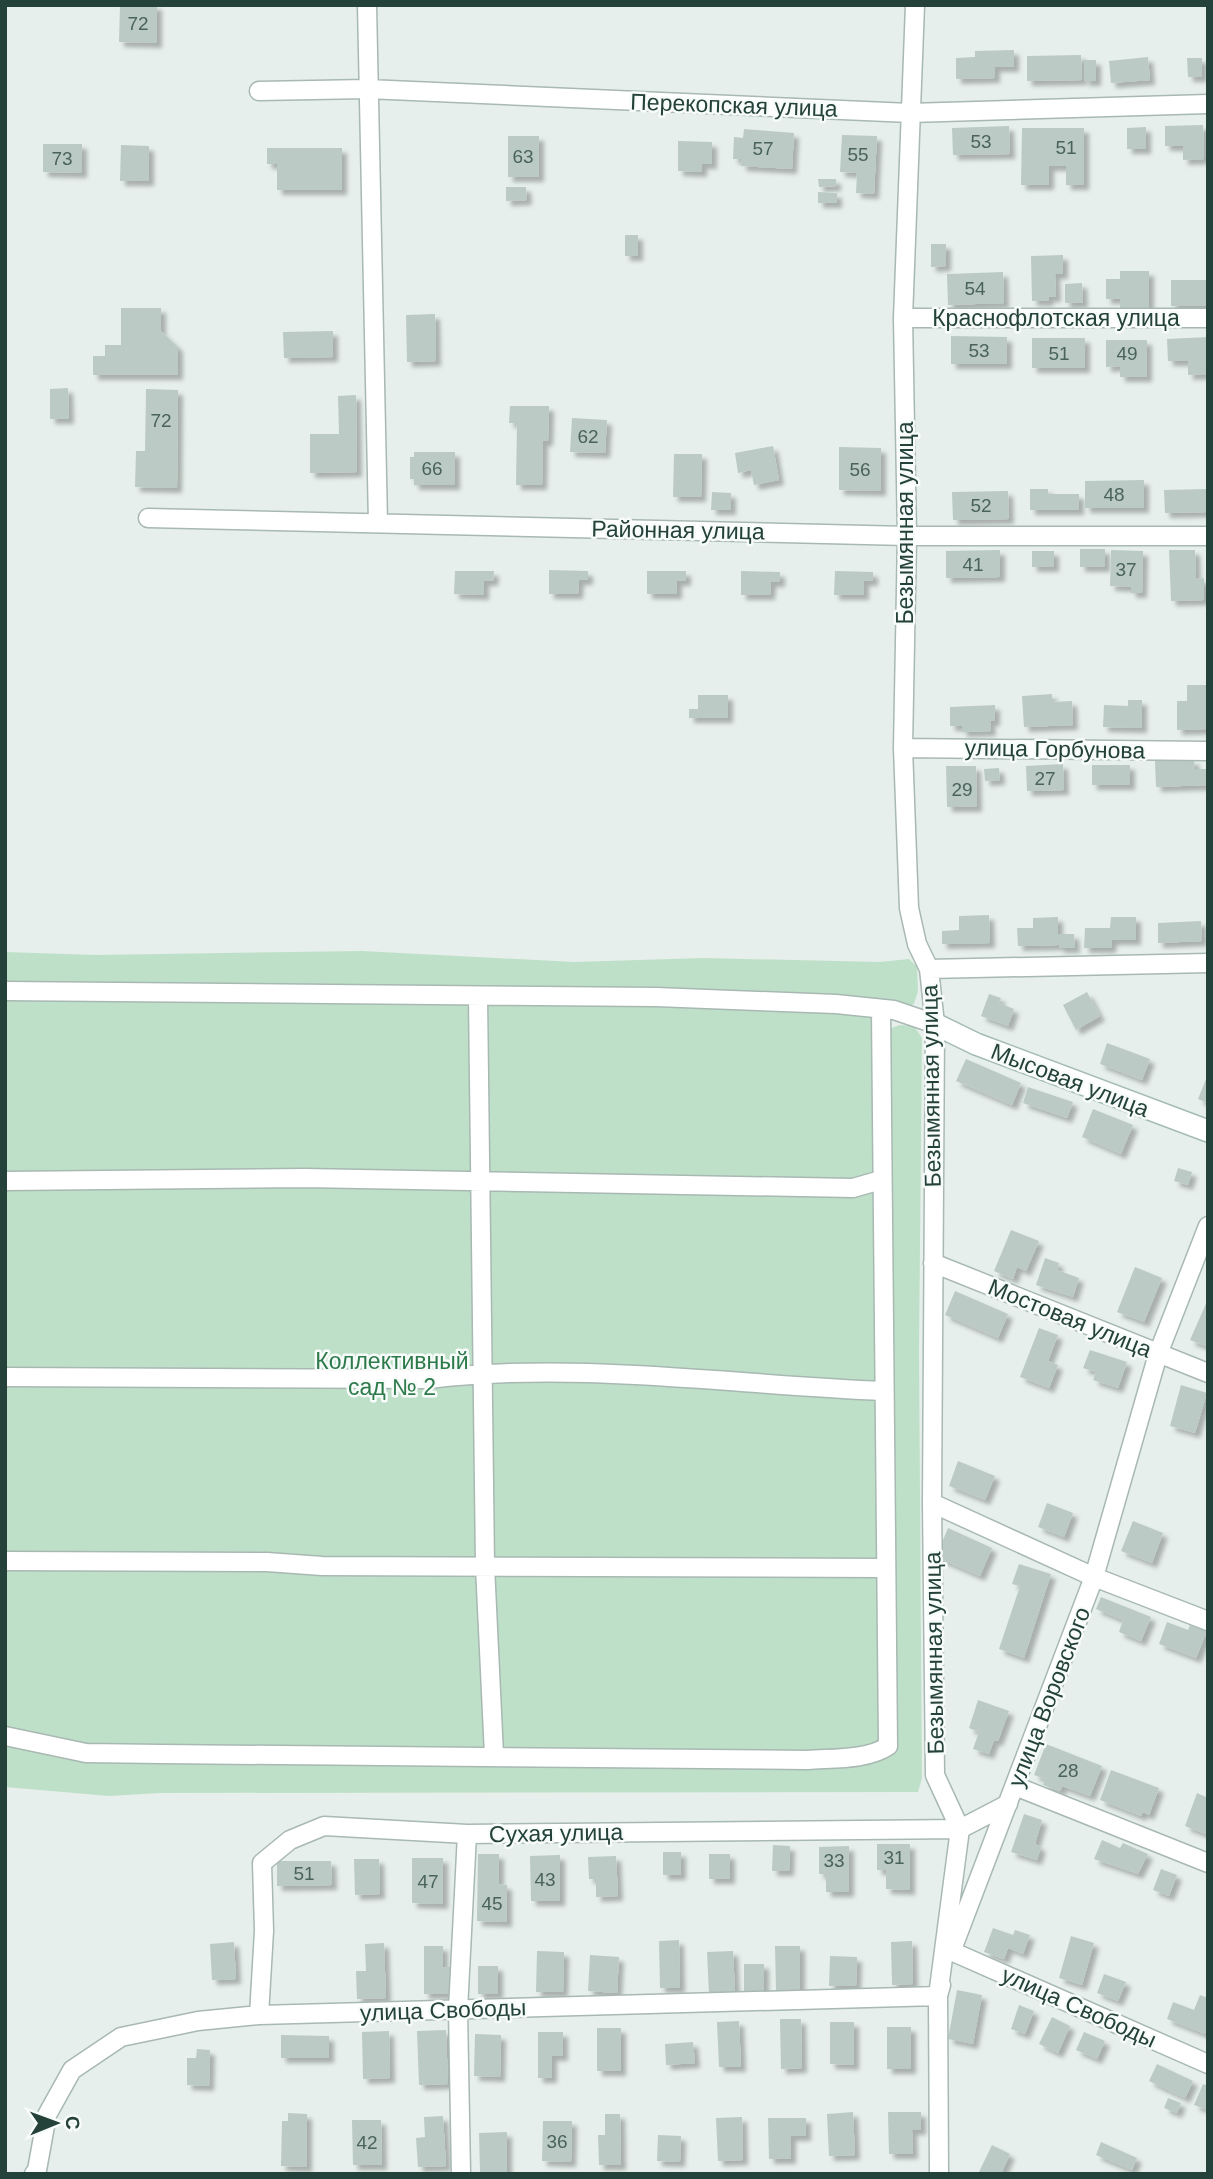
<svg xmlns="http://www.w3.org/2000/svg" width="1213" height="2179" font-family="Arial,sans-serif">
<defs>
<filter id="shadow"><feDropShadow dx="5" dy="5" stdDeviation="2" flood-color="#0004"/></filter>
</defs>
<rect width="100%" height="100%" fill="#e6efeb"/>
<path fill="#bfe0c8" d="M362,951L574,962L703,958L880,962L909,959L917,967L918,991L914,1004L906,1007L891,1004L886,1030L900,1025L914,1026L922,1038L919,1351L922,1778L918,1792L160,1793L109,1796L5,1787V952L95,955Z"/>
<path fill="#bbcac4" filter="url(#shadow)" d="M120,5H157V43L119,42Z
M1014,50V67H995V78L956,79V58L975,57V51Z
M1081,55L1082,80L1027,81V56Z
M1148,57L1150,80L1111,83L1109,61Z
M1187,58H1202V77H1188Z
M1084,60H1096V81H1084Z
M1203,125L1204,159L1183,160V146H1165V126Z
M1009,126L1010,154L953,155L952,128Z
M1146,127V149H1127V128Z
M1022,128H1084V185H1066V166H1049V185H1021Z
M744,129L794,133L792,169L741,166L742,159H733L734,137L743,138Z
M842,135L877,136L874,194L856,193L857,173L840,172Z
M508,136H539V177H508Z
M678,141L712,142V164H702V172L678,171Z
M43,144H82V173L43,172Z
M121,145L149,146V181H120Z
M267,148H342V190H277V164H267Z
M818,179H836V186L819,187Z
M506,187H526L527,200L506,201Z
M818,192L837,193V203H818Z
M625,235H638V256H625Z
M931,244H946V266L931,267Z
M1063,255V274H1055L1056,297H1048L1049,301H1032L1031,256Z
M1120,271H1149V308H1120V299H1106V279H1120Z
M1003,272L1004,303L948,305L947,274Z
M1171,280H1208V306H1171Z
M1082,283L1083,303H1065V284Z
M121,308H161V331L178,347V375H93V356H105V345H121Z
M435,314L436,361L407,362L406,315Z
M333,331V357L284,358L283,332Z
M951,336L1007,337V364H951Z
M1208,337V374L1188,375V361H1168L1167,339Z
M1032,338H1085V368H1032Z
M1106,340H1147V377H1120V366L1106,367Z
M68,388L69,419H50V389Z
M146,389L178,390L177,488L135,487L136,451H145Z
M356,395L357,472L310,473V434H339L338,396Z
M510,406H549L548,441H543L542,485H516L517,423H509Z
M572,418L607,420L605,453L570,452Z
M773,446L779,480L754,485L751,470L738,473L735,453Z
M839,447L881,448V491L839,490Z
M414,452H455V485H414V479H410V457H414Z
M674,454H702L701,497H673Z
M1144,480V508H1085V481Z
M1030,489H1048V494H1079V510H1030Z
M1207,489L1208,512L1165,513L1164,490Z
M1008,491L1009,519L953,520L952,492Z
M712,492L731,493V510H711Z
M1080,549H1105V567H1080Z
M1000,550V577L946,578V551Z
M1111,550L1143,551L1142,593H1131V587L1110,586Z
M1169,550H1195L1196,579L1204,578V600L1171,601Z
M1032,551H1054V567H1032Z
M549,570L588,571V580H579L578,594H549Z
M455,571H494L493,581H484V595L454,594Z
M647,571H686V581H677V594H647Z
M741,571L780,572V582H771L770,595H741Z
M835,571L873,572V581H864V595H834Z
M1187,685H1206L1207,729L1177,730V701H1187Z
M1052,694V702L1072,701L1073,725L1024,727L1022,696Z
M698,695H728V718H689V709H698Z
M1128,700H1142V728L1103,727L1104,705L1128,706Z
M995,705V721H990L991,731L962,732V726H950V707Z
M1194,760L1195,769H1208V785L1156,787L1155,761Z
M1063,764L1064,790L1027,791L1026,766Z
M1092,765H1130V785H1092Z
M946,766H976L977,807H947Z
M999,768L1000,780L985,781L984,769Z
M989,915L990,943L942,944V931L959,930V916Z
M1058,917V934H1074L1075,948H1059V945L1018,946L1017,928H1033V918Z
M1111,917H1136V940H1112L1111,948H1084L1085,928H1110Z
M1201,921L1202,941L1158,943V923Z
M1087,992L1100,1016L1076,1030L1063,1005Z
M989,994L1001,998L999,1003L1014,1009L1008,1026L981,1016Z
M1107,1043L1150,1059L1142,1080L1100,1064Z
M966,1059L1021,1083L1012,1105L956,1081Z
M1208,1074V1103L1198,1099Z
M1028,1087L1073,1102L1067,1118L1023,1103Z
M1093,1109L1133,1125L1121,1154L1082,1137Z
M1178,1168L1192,1172L1188,1185L1174,1181Z
M1011,1230L1039,1241L1026,1271L1017,1267L1013,1279L994,1271Z
M1045,1258L1059,1263L1057,1270L1079,1278L1073,1297L1036,1285Z
M1135,1267L1162,1278L1144,1322L1117,1312Z
M955,1291L1008,1314L998,1338L945,1315Z
M1208,1299V1347L1190,1340Z
M1039,1328L1058,1335L1048,1361L1058,1365L1049,1388L1020,1377Z
M1090,1350L1127,1362L1118,1388L1093,1380L1096,1372L1083,1368Z
M1181,1385L1207,1393L1195,1433L1170,1426Z
M958,1461L995,1476L985,1500L949,1486Z
M1047,1503L1073,1513L1064,1537L1038,1527Z
M1133,1521L1163,1533L1152,1563L1121,1551Z
M948,1528L992,1548L980,1576L936,1557Z
M1019,1564L1051,1574L1024,1658L999,1649L1020,1586L1012,1584Z
M1101,1597L1151,1617L1141,1641L1119,1632L1123,1620L1096,1609Z
M1167,1622L1188,1630L1190,1625L1207,1631L1196,1658L1159,1644Z
M978,1700L1009,1711L998,1741L994,1740L989,1754L973,1749L979,1732L969,1728Z
M1046,1744L1102,1766L1090,1796L1062,1786L1060,1791L1043,1785L1045,1779L1034,1775Z
M1111,1770L1159,1788L1149,1815L1143,1812L1141,1816L1100,1800Z
M1197,1793L1208,1798V1835L1185,1826Z
M1024,1814L1042,1820L1035,1844L1041,1847L1037,1860L1011,1852Z
M1102,1840L1120,1848L1123,1843L1148,1854L1138,1874L1094,1859Z
M877,1844H910V1890L886,1889V1870H877Z
M773,1845L790,1846L789,1871H772Z
M849,1846V1892H826V1874H819V1847Z
M663,1852H681V1875H663Z
M478,1854H499V1884L507,1885V1922L477,1921Z
M709,1854H730V1879H709Z
M560,1855V1901H531L530,1856Z
M616,1856L618,1896L596,1897V1879H589L588,1857Z
M412,1858H443V1904L412,1903Z
M354,1859H379L380,1894L355,1895Z
M277,1861H331L332,1885L277,1886Z
M1161,1869L1177,1875L1169,1896L1153,1890Z
M993,1928L1013,1935L1015,1930L1030,1935L1023,1954L1008,1948L1004,1959L984,1952Z
M1071,1936L1094,1943L1082,1985L1059,1978Z
M679,1940L680,1988H660L659,1941Z
M912,1941L913,1984L892,1985L891,1942Z
M234,1942L236,1979L212,1980L210,1944Z
M384,1943L386,1998L357,1999L356,1971H366L365,1944Z
M424,1946H443V1967H450V1994H424Z
M775,1946H800V1991H776Z
M537,1951L564,1952L563,1992H536Z
M733,1951L735,1993L709,1994L707,1952Z
M590,1955L619,1957L617,1993L588,1991Z
M830,1956L857,1957L856,1986H829Z
M744,1964H764V1993H744Z
M478,1966H498V1994H478Z
M1104,1974L1126,1982L1118,2001L1097,1993Z
M957,1990L982,1995L973,2044L948,2039Z
M1200,1995L1208,1998L1205,2034L1167,2019L1173,2002L1194,2010Z
M1019,2005L1034,2011L1025,2034L1011,2029Z
M1052,2017L1070,2026L1058,2053L1039,2044Z
M780,2019H801L802,2068L781,2069Z
M739,2021L741,2067H719L717,2022Z
M830,2022H854V2065L830,2064Z
M887,2027H911V2069H887Z
M597,2028H621V2071H597Z
M446,2030L448,2084L419,2085L417,2031Z
M389,2031L390,2078L363,2079L362,2032Z
M538,2032H563V2056H552V2078H538Z
M1084,2032L1105,2041L1097,2059L1076,2050Z
M475,2034L501,2035L500,2077L474,2076Z
M281,2035L329,2036V2058H281Z
M693,2042L695,2063L666,2065L665,2044Z
M197,2049L210,2050L209,2086L187,2085V2058H196Z
M1157,2064L1193,2081L1185,2098L1149,2081Z
M1203,2084L1208,2086V2110L1194,2105Z
M1168,2098L1181,2103L1177,2113L1164,2108Z
M853,2112L855,2155L829,2156L827,2114Z
M888,2112H921V2130H912L913,2154H889Z
M288,2113L307,2114V2167L281,2166L282,2121H288Z
M605,2114H620L621,2165H599L598,2135H605Z
M443,2116L446,2166L418,2167L416,2138L425,2137L424,2117Z
M742,2117L743,2160L718,2161L716,2118Z
M768,2118H806V2136H791V2159H769Z
M352,2120H381L382,2165H353Z
M543,2121H572L571,2162L542,2161Z
M507,2132V2172H480L479,2133Z
M658,2135L681,2136L680,2162L657,2161Z
M1101,2142L1137,2158L1132,2170L1096,2155Z
M992,2145L1010,2154L1001,2174H978Z"/>
<g fill="none" stroke-linecap="round" stroke-linejoin="round">
<g stroke="#a8b8b2" stroke-width="21">
<path id="street" d="M367,5L378,523
M259,91L367,89L910,113L1208,104
M903,318H1208
M148,518L907,536H1208
M903,748L1208,751
M929,969L1208,963
M5,991L656,997L836,1004L894,1010L935,1024
M478,996L485,1566L494,1755
M5,1181L304,1178L853,1188L881,1180
M933,1263L1208,1373
M5,1377L429,1379C577,1361 734,1385 883,1391
M932,1503L1094,1577L1208,1621
M5,1561L267,1562L322,1566L884,1568
M5,1736L86,1753L161,1754L808,1760C832,1758 868,1760 888,1746L881,1009
M1015,1786L1208,1863
M951,1951L1208,2064
M951,1952L1094,1577L1158,1354L1208,1226
M259,2015L264,1931L262,1863L290,1840L324,1826L467,1834L960,1829L1008,1804
M34,2174L37,2170L47,2115L72,2070L121,2037L198,2021L259,2015L938,1996L960,1829L935,1775L932,1503L935,1024L929,969L917,944L909,908L903,748L907,536L903,318L915,5
M461,2174L458,2010L467,1834
M939,2174L938,1996L941,1985"/>
</g>
<g stroke="#a4bbb3" stroke-width="24">
<path id="secondary" d="M935,1024L976,1044L1208,1131"/>
</g>
<use href="#street" stroke="#fff" stroke-width="18"/>
<use href="#secondary" stroke="#fff" stroke-width="21"/>
</g>
<g text-anchor="middle" stroke-width="5" stroke-linejoin="round" paint-order="stroke">
<g font-size="19" fill="#4a645c">
<text x="138" y="30">72</text>
<text x="981" y="148">53</text>
<text x="1066" y="154">51</text>
<text x="763" y="155">57</text>
<text x="858" y="161">55</text>
<text x="523" y="163">63</text>
<text x="62" y="165">73</text>
<text x="975" y="295">54</text>
<text x="979" y="357">53</text>
<text x="1059" y="360">51</text>
<text x="1127" y="360">49</text>
<text x="161" y="427">72</text>
<text x="588" y="443">62</text>
<text x="432" y="475">66</text>
<text x="860" y="476">56</text>
<text x="1114" y="501">48</text>
<text x="981" y="512">52</text>
<text x="973" y="571">41</text>
<text x="1126" y="576">37</text>
<text x="1045" y="785">27</text>
<text x="962" y="796">29</text>
<text x="1068" y="1777">28</text>
<text x="894" y="1864">31</text>
<text x="834" y="1867">33</text>
<text x="304" y="1880">51</text>
<text x="545" y="1886">43</text>
<text x="428" y="1888">47</text>
<text x="492" y="1910">45</text>
<text x="557" y="2148">36</text>
<text x="367" y="2149">42</text>
</g>
<g font-size="23" fill="#24423a" stroke="#f7fbf9">
<text transform="translate(734 105) rotate(2)" y="8">Перекопская улица</text>
<text x="1056" y="326">Краснофлотская улица</text>
<text transform="translate(905 523) rotate(-90)" y="8">Безымянная улица</text>
<text transform="translate(678 530) rotate(1)" y="8">Районная улица</text>
<text transform="translate(1055 749) rotate(1)" y="8">улица Горбунова</text>
<text transform="translate(1070 1080) rotate(21)" y="8">Мысовая улица</text>
<text transform="translate(931 1086) rotate(-91)" y="8">Безымянная улица</text>
<text transform="translate(1070 1318) rotate(22)" y="8">Мостовая улица</text>
<text transform="translate(934 1653) rotate(-91)" y="8">Безымянная улица</text>
<text transform="translate(1049 1697) rotate(-69)" y="8">улица Воровского</text>
<text transform="translate(556 1833) rotate(-1)" y="8">Сухая улица</text>
<text transform="translate(1079 2007) rotate(24)" y="8">улица Свободы</text>
<text transform="translate(443 2010) rotate(-2)" y="8">улица Свободы</text>
</g>
<g font-size="23" fill="#2d7a4b" stroke="#f7fbf9">
<text x="392" y="1369">Коллективный<tspan x="392" dy="26">сад № 2</tspan></text>
</g>
</g>
<rect width="1213" height="2179" fill="none" stroke="#24423a" stroke-width="14"/>
<g transform="translate(56 2123) rotate(89)" stroke="#f7fbf9" stroke-width="5" paint-order="stroke">
<path d="M0-5L12 26L0 18L-12 26Z" fill="#24423a"/>
<text y="-10" font-size="19" font-weight="bold" text-anchor="middle" fill="#24423a">С</text>
</g>
</svg>
